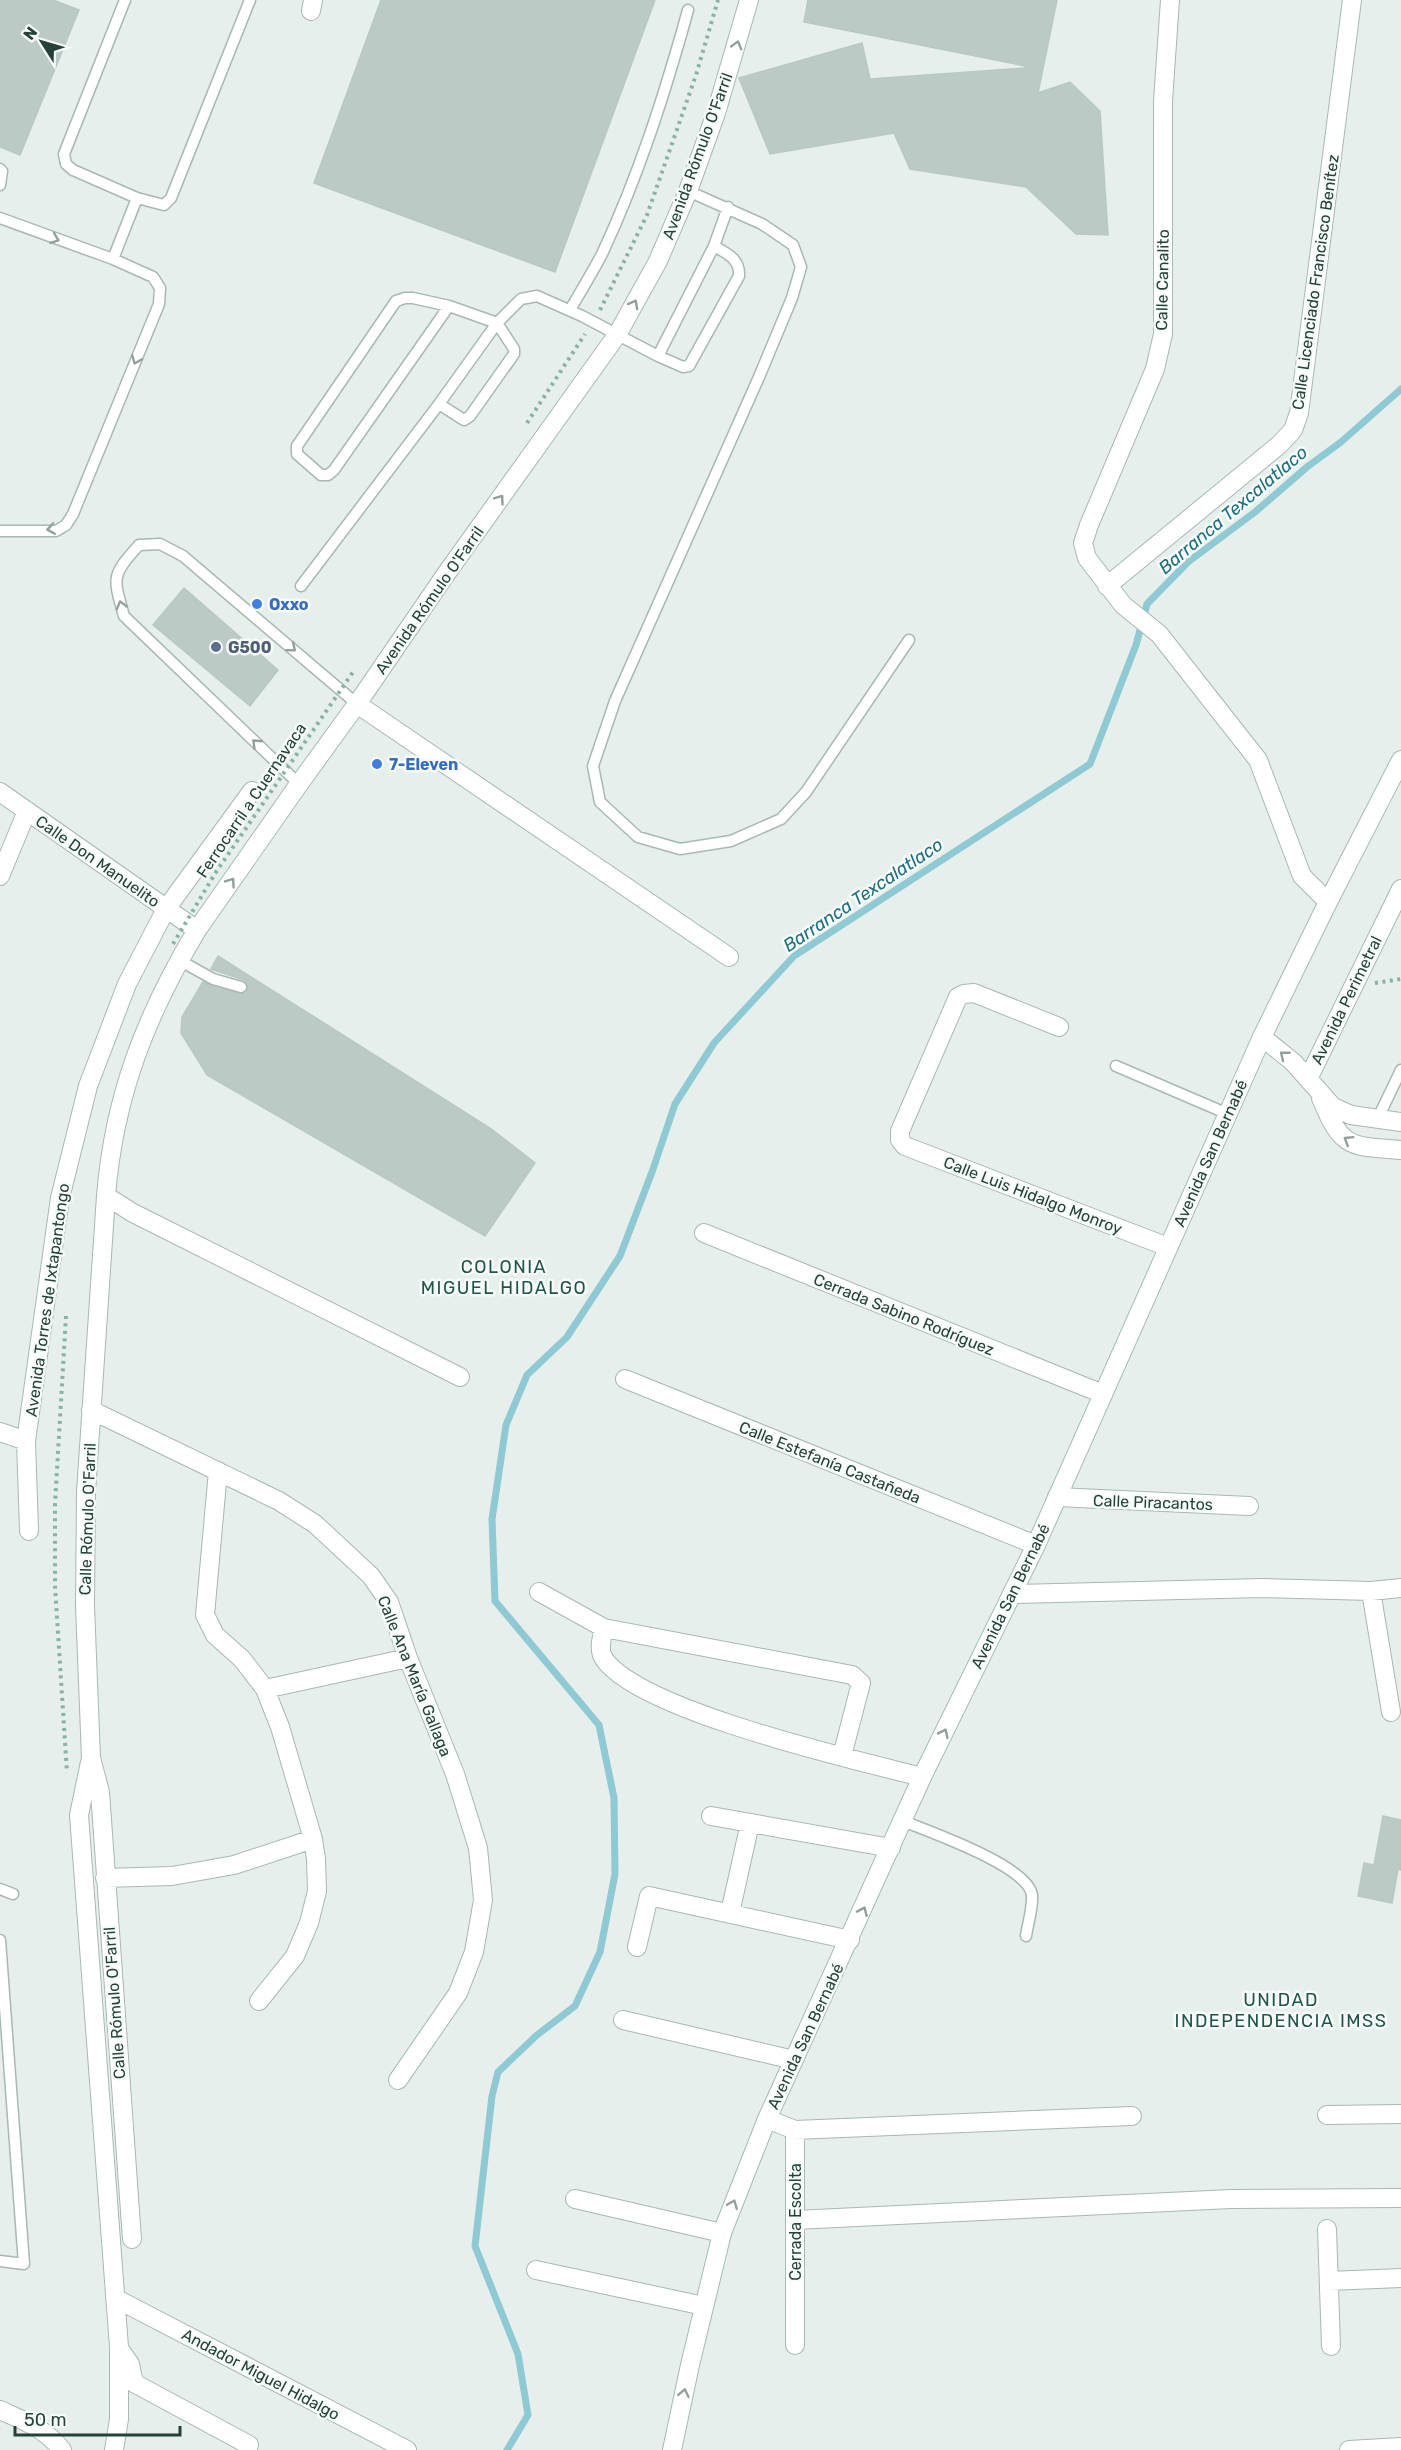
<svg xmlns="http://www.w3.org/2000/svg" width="1401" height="2450" font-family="Rubik,sans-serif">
<rect width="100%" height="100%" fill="#e6efeb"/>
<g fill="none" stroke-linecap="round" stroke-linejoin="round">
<path stroke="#8ec9d4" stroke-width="7" d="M507,2450L528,2415L518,2354L475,2246L492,2096L498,2072L537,2035L575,2006L600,1952L615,1874L614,1798L599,1725L495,1601L492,1519L506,1425L527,1375L567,1337L620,1256L652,1172L675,1104L714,1043L794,956L1090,764L1136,645L1147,604L1188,562L1255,512L1307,467L1341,442L1401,389"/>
</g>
<path fill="#bbcac4" stroke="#b8c9c2" stroke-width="1.5" d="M0,0H53L79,10L20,155L0,147Z
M381,0H655L555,272L314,183Z
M808,0H1057L1038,93L1070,82L1100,111L1108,235L1076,234L1026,187L910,169L894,133L770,154L739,78L862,43L870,79L1025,68V66L804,22Z
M184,588L278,670L250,706L153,625Z
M218,956L490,1128L535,1163L485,1236L207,1075L181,1033L182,1017L203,982L240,994L246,993L248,988L244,980L211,969Z
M1383,1816L1401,1820V1870L1398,1869L1392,1903L1358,1896L1364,1863L1374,1865Z"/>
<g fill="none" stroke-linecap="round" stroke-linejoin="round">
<g stroke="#a8b8b2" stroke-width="13">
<path id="service" d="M125,0L64,154L66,164L73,170L137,198L164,205L171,198L250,0
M0,169L2,171L0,185
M688,191L762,224L793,245L801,267L792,298L759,377L615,701L593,766L600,802L638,837L680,849L731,841L781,819L806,792L909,640
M0,218L113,259L153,277L160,288L159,304L73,514L66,525L56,531H0
M113,259L137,198
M570,310C581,291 592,273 602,254C639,175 665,93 688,10
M658,356L714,246L728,207
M439,404L464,420L470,416L514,354V349L497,323L449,306L413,298H405L396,301L297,446V454L321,475H328L334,470L449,306
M301,586L439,404L497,323L521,299L537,296L582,316L658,356L683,367L689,366L739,276C740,259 728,254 714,246
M299,784L124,616C113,577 111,576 139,545L160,544L183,556L357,704
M179,960L213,979L241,987
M1116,1066L1228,1114
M1377,1120L1401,1070
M903,1821C930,1832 1028,1866 1032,1895C1033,1907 1028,1923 1026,1936
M0,1889L13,1894
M0,1940L24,2264L0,2261"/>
</g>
<g stroke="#a8b8b2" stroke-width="20">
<path id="minor" d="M1170,0L1163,101V334L1155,369L1089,525L1083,543L1087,558L1123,605L1159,634L1258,760L1302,876L1328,902
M311,11L313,0
M1107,586L1279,445L1293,430L1299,413L1352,0
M357,704L729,957
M0,876L27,811
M1059,1027L974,993L964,994L958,997L900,1131V1140L905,1146L1168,1247
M1262,1037L1293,1062L1333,1107L1351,1115L1401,1122
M1308,1079L1401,889
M1321,1098C1342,1149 1349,1146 1401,1150
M106,1196L133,1213L460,1377
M704,1233L1103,1394
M625,1379L1036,1545
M91,1410L279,1501L315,1524L371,1576L389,1602L408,1658L455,1774L478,1848L483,1900L474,1952L458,1993L398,2080
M0,1432L26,1441
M218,1471L205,1615L215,1635L242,1659L265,1689L280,1727L313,1839L316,1859L317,1891L309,1923L295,1956L259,2001
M1057,1497L1249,1506
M29,1531L26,1441L60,1198L88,1086L127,984L166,909L252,791
M1371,1591L1391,1712
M539,1592L604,1628L852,1675L861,1683L842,1756
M1012,1594L1262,1588L1371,1591L1401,1588
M604,1628C602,1637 599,1646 602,1655C626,1708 863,1762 922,1777
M265,1689L408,1658
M90,1762L79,1815L119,2347V2419L114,2450
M711,1816L891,1848
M105,1878L172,1876L234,1865L313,1839
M730,1913L750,1823
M637,1947L649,1896L850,1940
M623,2020L794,2060
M1327,2115L1401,2114
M767,2119L795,2130V2345
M795,2130L1132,2116
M575,2199L722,2233
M795,2220L1231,2199L1401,2198
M1327,2229L1331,2346
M132,2239L100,1792L91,1758L85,1606L86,1492L106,1196C114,1096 146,1015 197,930
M536,2270L704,2306
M1329,2281L1401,2278
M115,2298L407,2450
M121,2351L130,2364L134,2383L249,2445
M0,2410C24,2421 45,2428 62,2450
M1349,2450L1401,2447"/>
</g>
<g stroke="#a8b8b2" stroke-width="20">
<path id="tertiary" d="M0,792L197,930L299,784L357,704L446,574L617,335L658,261L688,191L716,113L749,0"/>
</g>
<g stroke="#a4bbb3" stroke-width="20">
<path id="secondary" d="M672,2450L690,2365L722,2233L767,2119L922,1777L1036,1545L1262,1037L1328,902L1401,760"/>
</g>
<path stroke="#86b3a5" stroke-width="4" stroke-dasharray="3 4.5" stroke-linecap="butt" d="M600,310L647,215L696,75L718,0
M527,423L585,334
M1375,983L1401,979
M66,1316L55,1504V1586L67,1773"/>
<use href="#service" stroke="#fff" stroke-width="10"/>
<use href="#minor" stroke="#fff" stroke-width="18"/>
<use href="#tertiary" stroke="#fff" stroke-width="18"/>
<use href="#secondary" stroke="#fff" stroke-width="18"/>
<path stroke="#86b3a5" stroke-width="4" stroke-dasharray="3 4.5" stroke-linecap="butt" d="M173,944L216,872L353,672"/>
</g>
<defs><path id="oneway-chevron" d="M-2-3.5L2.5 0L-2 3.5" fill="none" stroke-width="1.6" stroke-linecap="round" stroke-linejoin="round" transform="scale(1.5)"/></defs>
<g stroke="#92a09c">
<use href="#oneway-chevron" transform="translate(737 45) rotate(-74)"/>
<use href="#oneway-chevron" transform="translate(55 239) rotate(21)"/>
<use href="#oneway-chevron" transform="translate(634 304) rotate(-61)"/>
<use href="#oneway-chevron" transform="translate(136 360) rotate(112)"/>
<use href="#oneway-chevron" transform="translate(500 499) rotate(-54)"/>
<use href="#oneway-chevron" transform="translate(51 529) rotate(171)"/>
<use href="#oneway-chevron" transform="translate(121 605) rotate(-106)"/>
<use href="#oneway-chevron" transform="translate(292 648) rotate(40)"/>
<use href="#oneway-chevron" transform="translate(256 743) rotate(-136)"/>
<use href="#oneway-chevron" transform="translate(231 882) rotate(-55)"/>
<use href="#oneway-chevron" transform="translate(1284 1055) rotate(-141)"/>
<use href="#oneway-chevron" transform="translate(1348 1140) rotate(-148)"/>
<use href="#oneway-chevron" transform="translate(944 1733) rotate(-64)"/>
<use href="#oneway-chevron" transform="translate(863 1911) rotate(-66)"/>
<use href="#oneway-chevron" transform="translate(733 2204) rotate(-68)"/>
<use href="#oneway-chevron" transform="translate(684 2393) rotate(-78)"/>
</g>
<g fill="#3f7fe0" stroke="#f7fbf9" stroke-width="2">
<circle cx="257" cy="604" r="6"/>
<circle cx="377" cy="764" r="6"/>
</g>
<circle fill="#5c6f8a" stroke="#f7fbf9" stroke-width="2" cx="216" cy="647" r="6"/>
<g text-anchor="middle" stroke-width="5" stroke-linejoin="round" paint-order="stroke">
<g font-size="16" fill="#24423a" stroke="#f7fbf9">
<text transform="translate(697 156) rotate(-70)" y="6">Avenida Rómulo O'Farril</text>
<text transform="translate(1162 280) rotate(-89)" y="6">Calle Canalito</text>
<text transform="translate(1315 282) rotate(-82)" y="6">Calle Licenciado Francisco Benítez</text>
<text transform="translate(429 600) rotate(-55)" y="6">Avenida Rómulo O'Farril</text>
<text transform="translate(251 800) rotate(-56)" y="6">Ferrocarril a Cuernavaca</text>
<text transform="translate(98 861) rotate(35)" y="6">Calle Don Manuelito</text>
<text transform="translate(1346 1000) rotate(-64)" y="6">Avenida Perimetral</text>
<text transform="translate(1210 1153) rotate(-66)" y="6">Avenida San Bernabé</text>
<text transform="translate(1033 1195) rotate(21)" y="6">Calle Luis Hidalgo Monroy</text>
<text transform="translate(47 1300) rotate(-82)" y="6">Avenida Torres de Ixtapantongo</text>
<text transform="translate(904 1314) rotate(22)" y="6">Cerrada Sabino Rodríguez</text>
<text transform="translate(830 1462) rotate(22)" y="6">Calle Estefanía Castañeda</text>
<text transform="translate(1153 1502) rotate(2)" y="6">Calle Piracantos</text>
<text transform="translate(87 1519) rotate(-88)" y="6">Calle Rómulo O'Farril</text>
<text transform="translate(1010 1596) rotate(-64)" y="6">Avenida San Bernabé</text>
<text transform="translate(415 1676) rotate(68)" y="6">Calle Ana María Gallaga</text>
<text transform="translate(114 2003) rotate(-94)" y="6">Calle Rómulo O'Farril</text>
<text transform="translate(805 2036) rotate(-65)" y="6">Avenida San Bernabé</text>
<text transform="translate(795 2222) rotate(-90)" y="6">Cerrada Escolta</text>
<text transform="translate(261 2374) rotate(28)" y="6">Andador Miguel Hidalgo</text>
</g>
<g font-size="16" font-weight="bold" fill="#366cbe" stroke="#f7fbf9" text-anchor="start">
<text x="269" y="610">Oxxo</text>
<text x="389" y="770">7-Eleven</text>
</g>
<g font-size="16" font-weight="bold" fill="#4e5e75" stroke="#f7fbf9" text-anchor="start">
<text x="228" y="653">G500</text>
</g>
<g font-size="18" font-style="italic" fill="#1c6f80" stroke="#f7fbf9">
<text transform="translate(1233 510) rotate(-40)" y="6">Barranca Texcalatlaco</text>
<text transform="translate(863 895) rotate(-34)" y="6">Barranca Texcalatlaco</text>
</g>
<g font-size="18" letter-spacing="1.5" fill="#1f5548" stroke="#f7fbf9">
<text x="504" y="1273">COLONIA<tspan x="504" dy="21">MIGUEL HIDALGO</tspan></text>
<text x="1281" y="2006">UNIDAD<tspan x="1281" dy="21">INDEPENDENCIA IMSS</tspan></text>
</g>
</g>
<g transform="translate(42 42) rotate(307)" stroke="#f7fbf9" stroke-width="4.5" paint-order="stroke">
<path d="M0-4.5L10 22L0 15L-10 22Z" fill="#24423a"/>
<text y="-9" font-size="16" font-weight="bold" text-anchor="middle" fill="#24423a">N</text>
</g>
<path d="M15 2426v9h165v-9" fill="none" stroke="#24423a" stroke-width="3"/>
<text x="24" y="2426" font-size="18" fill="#24423a" stroke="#f7fbf9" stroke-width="4.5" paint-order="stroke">50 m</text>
</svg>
